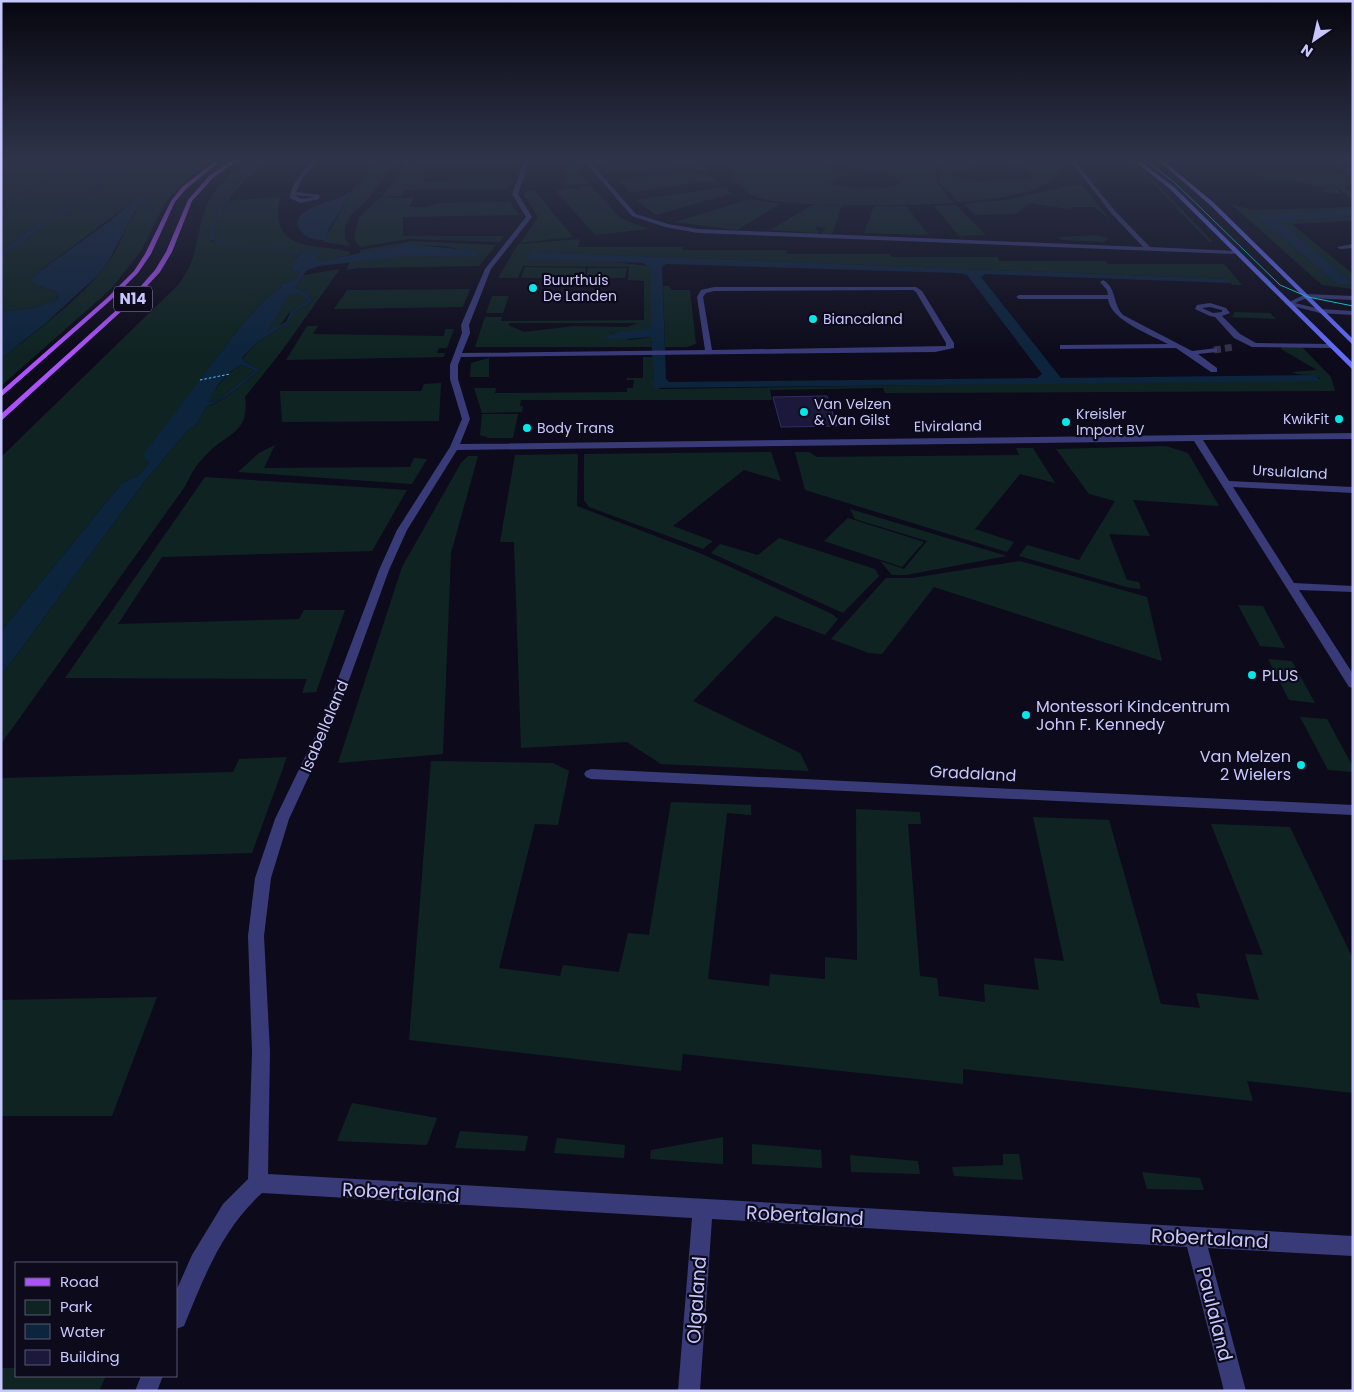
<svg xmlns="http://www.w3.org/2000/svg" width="1354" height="1392" font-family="Poppins,sans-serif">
<rect width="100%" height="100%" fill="#0d0b1b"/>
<path fill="#0f2422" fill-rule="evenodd" d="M1,159H75L69,163L77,159H146L119,161H143L126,173H92L99,165L85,173L121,174L46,219L1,250V204L44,179L1,202Z
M150,159H216L191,176L166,201L141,251L112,288L1,386V359C37,330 79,301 107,264C120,247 126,224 139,207L135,200L30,278L34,284L57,292V300L33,308L1,312V255L18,246L47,222Z
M252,159H264L242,175L220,206L210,240L215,243L213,238L224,201L281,197C281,200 278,203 278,207C276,254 319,243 350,252L349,255L319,261L308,252H301L293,262L291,272L300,271L297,279L282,284L280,289L266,298L240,327L144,455L149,463L139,475L122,483L1,631V457L178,285C199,259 195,234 207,205C215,185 234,171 252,159Z
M380,159H398L369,198L351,215L345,227V238L350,246L323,242L353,190Z
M409,159H519L516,166L423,165L419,172H401Z
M1030,159H1056L1065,163C1060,195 985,200 958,202L940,183L939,174L957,173L952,177L986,182L991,179L1028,180L1032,177C1023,157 990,165 973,161L1053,160Z
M1124,160H1128L1155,182L1213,242H1209L1152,182Z
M695,162L708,169L698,171L692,166L611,172L604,164Z
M936,162C933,181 942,189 954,203C917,205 777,210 750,194C739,187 730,178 727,165L825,164L830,169L850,173L830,184L863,189C874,184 884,192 901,183V180L887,171L850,168L848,163Z
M963,162L973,164L961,172L938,173L940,163Z
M569,163L583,164L576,167L589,184L563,186Z
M1337,167L1353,168V185H1348L1345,188L1353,193V200L1330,182L1342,194L1320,192L1327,188L1291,180H1269L1251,171L1336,174L1348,172Z
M706,172L721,184L716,185L706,181L630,193L618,179Z
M400,173L428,174L424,181H447L449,177H513L508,189L406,190L401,196L382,197Z
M591,185L620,218L649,229L595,235L555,190L564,189V187L575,189L581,188L580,186Z
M1073,185H1082L1111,221L1095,207H1072L1069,209L1031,203L1015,214L975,215L964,204L1005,200Z
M724,187L732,193L656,215L636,200Z
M534,190L573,237L520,243L538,217L524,195L526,191Z
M380,198H414L409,207H426L439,203L510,202L519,215L403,217V236H504L500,242L409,239L360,247L354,239L359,217Z
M751,199L780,204L737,230L674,222Z
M1231,204L1253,210L1353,207V209L1257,216L1337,284H1352L1280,222L1353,216V221L1292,224L1353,274V289L1322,285Z
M812,205L842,206L832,234L821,233L826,228L817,227L816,230L819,231L818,233L770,230Z
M956,205L986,235L959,236L934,206Z
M874,206H906L929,235L864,233Z
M1095,235L1109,238L1104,242L1062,240L1058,237Z
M580,239L578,247H683V250H785L787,254H890L892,257H997L1000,261H1105L1109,264H1224L1242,285H1232L1227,279L532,252L648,266L651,268V328L638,332L610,333L630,340L651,337L652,347H475L485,317H502L501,321L644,320V281L628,280L629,267L523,266L518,278H498L518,244ZM509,323H638L627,327L574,326L524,332L508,325Z
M413,241L496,245L479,266L359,268L346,270L350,262L412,256L475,257C451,237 388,248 360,254V250Z
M525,267L586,268L583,278H521Z
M588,268H627L625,278H586Z
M340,269L281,352L245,397C249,429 234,431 213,448C201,459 192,470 186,485L1,744V676L144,482L188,430L197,424L206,407C228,399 242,384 260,370L245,362L242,359L256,343L289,322L295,312L313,301L304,291L295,288L304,275Z
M663,286H669L672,290H690L696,344L687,347H665Z
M470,289L463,307L334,309L347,290Z
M301,294L309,301C304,306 296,307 291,311C282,320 283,328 266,331L289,295Z
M492,296H509L503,313H486Z
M1234,312L1270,313L1276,319L1228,317L1233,316Z
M307,326H318L313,334L444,336L445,329H454L447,348H439L437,353H445L444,357L286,360Z
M1282,347H1302L1331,377L1335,391L885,393L883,388L770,390L772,400H521L520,406H523L522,412L482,413L474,388H496L495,393L627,392V388H633L634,380H627V378H643V357H653L654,383L660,389L1321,379C1312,372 1302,377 1292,372L1317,370L1281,349Z
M489,358V377H470L471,363Z
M241,365L255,371L216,401L208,402C215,387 227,373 241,365Z
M441,383L439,421L282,422L280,391H421L424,384Z
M482,414H518L513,438H489L480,435Z
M275,445L264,468L410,467L414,458L427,459L412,484L238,472L259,453Z
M1166,446L1188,453L1219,506L1133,500L1150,536L1109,534L1127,580L1139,582L1141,589L1130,588L1019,556L1027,545L1079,560L1115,501L1089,494L1056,449Z
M1016,448H1033L1055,483L1020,474L975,529L1014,542L1007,552L805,490L795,452H809L817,457L1019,455Z
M771,452L781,481L744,470L673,526L713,541L703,549L589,507L584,500V454Z
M578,454L577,506L702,554L832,614L838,619L825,635L775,616L693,701L800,753L809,771L661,764L627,742L521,748L514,542H500L515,455Z
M468,456H478L451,553L443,754L338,763L402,567L461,463Z
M205,477L407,490L372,551L162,557L118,624L299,619L304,610H345L316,692L302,693L307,679L65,678Z
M850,509L1007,556L906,575H892L880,561L904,569L927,541L855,519Z
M848,518L924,542L902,567L824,541Z
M779,538L875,569L879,576L843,613L711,553L720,544L758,555Z
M1020,561L1147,597L1162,661L934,587L882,654L869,653L831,639L886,578H912Z
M1238,605L1263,606L1285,648L1260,646Z
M1268,659L1292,661L1315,703L1289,700Z
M1300,717L1327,719L1353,767V772L1328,770Z
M287,757L252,853L1,860V778L233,772L239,759Z
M431,761L553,763L569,771L558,825L535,824L499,968L560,976L563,965L619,972L628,933L649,935L671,802L751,805V815L727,813L708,979L769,986L770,974L825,979V957L857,960L856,809L920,812L921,824H908L920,976L937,978L939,996L985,1002L984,984L1039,990L1034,958L1064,961L1033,817L1109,820L1161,1004L1200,1008L1196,993L1259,1000L1245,954L1263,955L1211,824L1290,827L1353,959V1093L1247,1081L1253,1101L963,1069V1084L683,1054L681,1071L409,1040Z
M157,997L112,1116H1V1000Z
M352,1103L437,1118L427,1145L337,1141Z
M460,1131L528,1136L525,1151L455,1148Z
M723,1137V1164L650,1159L651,1150Z
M557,1138L625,1145L624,1158L554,1153Z
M752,1144L821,1150L822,1168L752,1164Z
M1003,1154H1019L1023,1180L954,1176L952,1167L1003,1165Z
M850,1155L918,1161L920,1174L851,1172Z
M1142,1172L1200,1178L1204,1190L1147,1189Z
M1,1368H16V1376H106L99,1391H1Z"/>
<path fill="#0d243d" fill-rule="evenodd" d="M72,159H77L1,204V200Z
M150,159L47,222L18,246L1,255V250L46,219L120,175L84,174L98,163L104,161ZM105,162L142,161V162L126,173H92Z
M155,187L135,211L108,262L98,275L47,322L1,359V312L33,308L57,300L58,298L57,292L34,284L30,278L111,220L149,188Z
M353,190L328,230L326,240C316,240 307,239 301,231C285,211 329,202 340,198C344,196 348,192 353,190Z
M1353,209V216L1281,222L1353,284H1337L1256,215Z
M408,244L467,250L475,252L477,255L475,257L412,256L319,266L307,270L295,288L304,291L313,301L295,312L289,322L256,343L242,358L245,362L260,370C242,384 228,398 206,407L197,424L188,430L144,482L1,676V631L122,483L139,475L149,463L143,455L240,327L266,298L280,289L282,284L297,279L300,271L291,272L293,262L302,252L319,251L320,254L315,258L319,261ZM301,294L308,301L291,311L286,322L267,331L289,295ZM241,365L255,371L216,401L209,402C214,387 227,372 241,365Z
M532,252L1227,279L1231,283L985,274L981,277L1061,378L1315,375L1321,381L654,388V384L648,382H654L651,337L614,340L605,337C617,329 636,333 651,327V269L643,263L527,259ZM666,264L957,273L967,275L1042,374L1037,378L669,382L666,379L662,267Z"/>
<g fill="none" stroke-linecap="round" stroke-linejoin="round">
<path fill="#0d243d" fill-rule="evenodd" d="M263,159H267C243,181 217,204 214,239L301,252L302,254L210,240C213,206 238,179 263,159Z
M379,159H382L354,191H352Z"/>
<path stroke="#59bdf9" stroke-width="1" stroke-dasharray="2.5 2" stroke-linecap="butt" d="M200,380L230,374"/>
</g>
<path fill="#1c183b" stroke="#312b66" d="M827,396L837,426L781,427L773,397Z"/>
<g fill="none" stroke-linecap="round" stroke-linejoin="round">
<path stroke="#323148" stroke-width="7" stroke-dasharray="7 4" stroke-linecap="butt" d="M1214,350L1234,347"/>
<path fill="#383b78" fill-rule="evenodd" d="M317,159H321L304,176L296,192L320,195L319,199L300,203L290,198C291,183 305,168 317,159ZM295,195L315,197L301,199Z
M525,159H738L736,160L589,161L636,214L668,224L698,229L1143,247L1111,213L1069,159H1073L1115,211L1150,247L1236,251L1234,254L698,233L665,227L632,216L584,161H529L518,194L532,217L491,269L469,325L470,333L462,353L705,350L697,297L701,290L714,287H916L922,291L954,343V348L935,352L461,357L458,365V379L470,419L460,444L1353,433V439L1203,440L1229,481L1353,487V493L1233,487L1294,583L1353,586V592L1299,590L1353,674V688L1349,687L1194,441L457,450L407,530L389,570L333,724L289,819L271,878L264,936L270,1052L268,1174L1353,1236V1256L1208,1248L1246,1391H1224L1187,1247L712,1219L700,1391H678L692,1218L262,1193C222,1229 204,1277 184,1326L176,1329V1291L192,1255L223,1204L248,1179L252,1052L248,936L255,878L275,819L321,724L379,570L397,530L450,447L462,419L450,379V365L462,333L461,325L485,269L526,217L512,194ZM913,290L916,292L946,343V346L712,350L703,297L706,293L714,291Z
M1336,159L1353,162V165L1336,160Z
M1353,244V248L1340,249L1337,247Z
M1103,280C1117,288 1112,303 1123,315L1192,351L1217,348V352L1198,354L1217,368V372H1211L1176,348L1060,349V345H1063L1168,344C1151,335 1110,320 1108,299H1019L1016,297L1019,295H1108L1107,290L1100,282Z
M1306,294L1353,296V300L1307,298L1295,303L1320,309L1353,311V315L1320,313L1285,304Z
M1210,303L1226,308L1230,313L1222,316L1240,334L1256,343L1331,344L1335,346L1331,348L1252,347L1234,338L1215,317L1210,316L1195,309L1197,305ZM1210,307L1222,310V312L1213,313L1202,308Z
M591,769L1353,805V815L591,779L586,777L584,774L586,771Z
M141,1376H163L157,1391H135Z"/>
<path fill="#626bf9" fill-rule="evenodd" d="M1132,159H1137L1174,187L1353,363V370L1170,189Z
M1157,159H1161L1213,202L1353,339V345L1209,204Z"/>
<path fill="#ac52f9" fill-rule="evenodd" d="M234,159H239L213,178L192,201L172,252L160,272L136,298L1,421V414L132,296L155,270L166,252L188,200L209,176Z
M214,162L218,163L186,189L175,202L151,254L138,273L111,300L1,397V391L107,298L134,271L145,254L171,201L182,187Z"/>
<path stroke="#08e6e8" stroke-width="1" d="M1143,159L1174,182L1280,285L1308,297L1353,306"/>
</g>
<linearGradient id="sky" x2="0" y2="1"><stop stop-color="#07060f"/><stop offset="0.45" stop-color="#2f344a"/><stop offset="1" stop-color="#2f344a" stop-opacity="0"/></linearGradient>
<rect width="1354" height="354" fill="url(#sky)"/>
<g fill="#08e6e8" stroke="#0d0b1b" stroke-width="2">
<circle cx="533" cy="288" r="5"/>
<circle cx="813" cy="319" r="5"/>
<circle cx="804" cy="412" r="5"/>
<circle cx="1339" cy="419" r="5"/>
<circle cx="1066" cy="422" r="5"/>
<circle cx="527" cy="428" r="5"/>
<circle cx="1252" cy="675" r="5"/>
<circle cx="1026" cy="715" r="5"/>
<circle cx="1301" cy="765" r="5"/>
</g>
<g text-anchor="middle" stroke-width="4.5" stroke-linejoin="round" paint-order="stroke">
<g font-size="14" fill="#c8c7fd" stroke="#0d0b1b" text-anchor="start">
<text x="543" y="285">Buurthuis<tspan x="543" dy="16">De Landen</tspan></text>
<text x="823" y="324">Biancaland</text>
<text x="814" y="409">Van Velzen<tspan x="814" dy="16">&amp; Van Gilst</tspan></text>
<text x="1076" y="419">Kreisler<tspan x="1076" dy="16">Import BV</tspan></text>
<text x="1329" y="424" text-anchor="end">KwikFit</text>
<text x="537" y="433">Body Trans</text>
</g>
<g font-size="14" fill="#c8c7fd" stroke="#0d0b1b">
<text transform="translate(948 426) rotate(-1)" y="5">Elviraland</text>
<text transform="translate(1290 472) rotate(3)" y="5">Ursulaland</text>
</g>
<rect fill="#0d0b1b" stroke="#908fb9" stroke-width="1" x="114" y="286.5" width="38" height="25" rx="4"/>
<g font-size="15" font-weight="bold" fill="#c8c7fd">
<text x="133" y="304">N14</text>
</g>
<g font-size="16" fill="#c8c7fd" stroke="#0d0b1b" text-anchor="start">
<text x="1262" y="681">PLUS</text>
<text x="1036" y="712">Montessori Kindcentrum<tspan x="1036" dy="18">John F. Kennedy</tspan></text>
<text x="1291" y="762" text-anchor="end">Van Melzen<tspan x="1291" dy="18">2 Wielers</tspan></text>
</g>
<g font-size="16" fill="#c8c7fd" stroke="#0d0b1b">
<text transform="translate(324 726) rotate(-67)" y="6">Isabellaland</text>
<text transform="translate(973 773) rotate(3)" y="6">Gradaland</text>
</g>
<g font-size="19" fill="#c8c7fd" stroke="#0d0b1b">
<text transform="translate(401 1192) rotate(3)" y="7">Robertaland</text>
<text transform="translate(805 1215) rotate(3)" y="7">Robertaland</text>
<text transform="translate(1210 1238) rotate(3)" y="7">Robertaland</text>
<text transform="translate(696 1300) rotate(-86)" y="7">Olgaland</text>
<text transform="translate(1215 1314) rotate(76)" y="7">Paulaland</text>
</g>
</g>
<rect width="1354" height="1392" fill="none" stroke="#c8c7fd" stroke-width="5"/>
<rect x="15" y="1262" width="162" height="115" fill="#0d0b1b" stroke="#585675"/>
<rect x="25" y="1278" width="25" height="8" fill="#ac52f9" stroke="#585675"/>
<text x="60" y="1287" font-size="15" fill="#c8c7fd">Road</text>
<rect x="25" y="1300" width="25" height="15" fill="#0f2422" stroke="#585675"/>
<text x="60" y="1312" font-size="15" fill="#c8c7fd">Park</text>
<rect x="25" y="1324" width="25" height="15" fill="#0d243d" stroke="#585675"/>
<text x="60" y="1337" font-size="15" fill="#c8c7fd">Water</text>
<rect x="25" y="1350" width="25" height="15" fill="#1c183b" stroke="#585675"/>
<text x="60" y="1362" font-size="15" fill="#c8c7fd">Building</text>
<g transform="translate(1314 40) rotate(214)" stroke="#0d0b1b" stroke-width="4" paint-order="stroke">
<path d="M0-4L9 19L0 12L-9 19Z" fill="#c8c7fd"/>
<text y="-8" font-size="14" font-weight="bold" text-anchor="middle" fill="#c8c7fd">N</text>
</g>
</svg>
